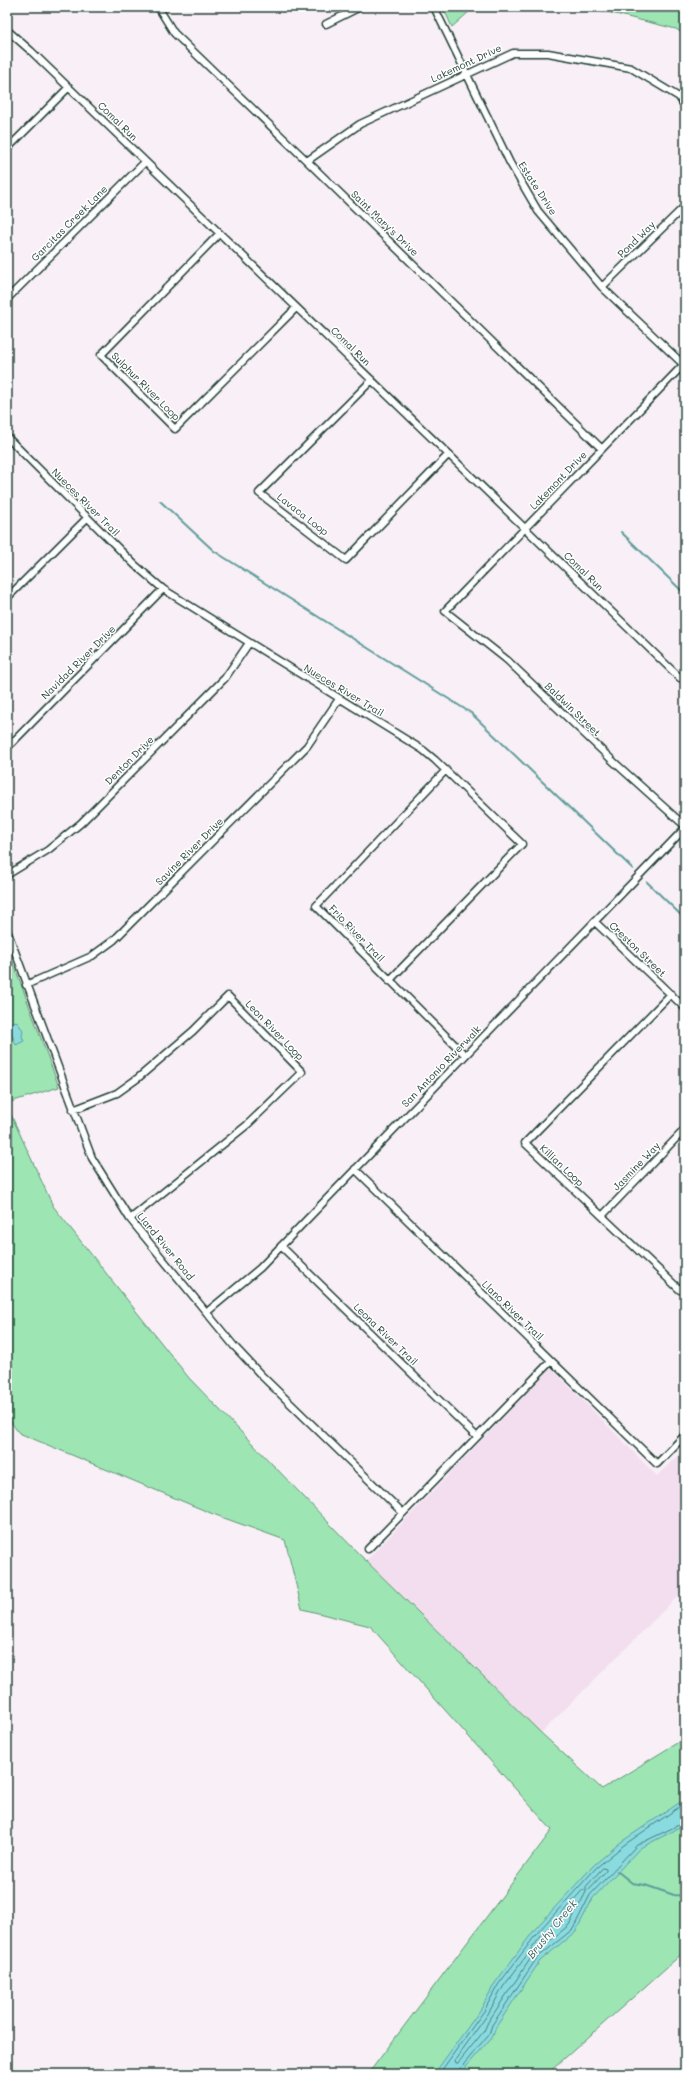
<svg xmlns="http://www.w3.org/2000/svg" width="692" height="2081" font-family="Mali,sans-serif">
<rect width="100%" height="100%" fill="#f9f0f7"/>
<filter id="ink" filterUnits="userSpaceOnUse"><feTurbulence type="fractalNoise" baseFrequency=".025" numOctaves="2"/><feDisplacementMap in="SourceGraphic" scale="8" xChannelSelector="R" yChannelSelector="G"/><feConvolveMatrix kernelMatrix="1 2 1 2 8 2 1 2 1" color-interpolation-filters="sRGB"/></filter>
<g filter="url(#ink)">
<path fill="#f2deee" d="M551,1368L657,1476L685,1448V1589L541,1733L366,1561Z"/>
<path fill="#9de6b4" stroke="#5e9274" d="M443,7H484L471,10L452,27Z
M587,7H685V35L676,29Z
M7,946L59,1087L7,1103Z
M7,1106L53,1206L189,1378L357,1552L541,1733L602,1789L685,1738V1951L547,2074H364L371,2070L552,1830L370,1626L302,1609L285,1540L213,1514L19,1433L7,1417Z"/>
<path fill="#8adbe0" stroke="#5f9c9b" d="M16,1021L23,1030L22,1037L24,1041L16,1045L8,1024Z
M685,1799V1825L640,1848L593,1898L576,1931L540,1961L496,2027L493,2036L460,2074H434L481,2009L495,1983L535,1929L594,1865L621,1842Z"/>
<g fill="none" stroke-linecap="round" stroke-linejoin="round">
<path stroke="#4a7c79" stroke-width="1" d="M603,1868L606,1869V1871L588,1890H586V1887Z
M583,1890H585L586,1892L569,1925L533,1955L488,2022L484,2031L458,2063H456L455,2060L488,2014L503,1987L542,1935Z
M439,2074L484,2011L498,1985L538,1932L596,1868L624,1845L685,1803
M458,2074L459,2070L489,2034L492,2025L537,1958L573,1929L590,1895L637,1845L685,1822"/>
<path stroke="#5f9c9b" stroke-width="2" d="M160,501L214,551L471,713L633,869
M621,532L685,594
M647,882L685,919
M617,1871L632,1883L645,1885L674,1895L685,1896"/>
<g stroke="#1f3d34" stroke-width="9">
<path id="street" d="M158,7L174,33L307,161L602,449
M434,7L510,163L538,211L602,287L685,366
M326,24L360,7
M7,30L31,51L680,678
M7,149L69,87
M307,161L360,124L513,53H548L631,68L679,97L685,107
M219,234L101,355L175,429L296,308
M602,287L685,206
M7,299L145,162
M685,363L445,611L507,660L614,762L685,826
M372,380L259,493L346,560L448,455
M7,437L135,565L163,589L423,750L435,760L522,844L389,981
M7,598L87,518
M7,748L163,589
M446,770L316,906L465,1055
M7,875L48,850L81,823L225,678L249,643
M595,922L685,1008
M7,930L92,1158L130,1219L234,1346L262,1376L403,1513
M26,985L92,956L114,940L307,746L339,699
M671,994L525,1143L680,1290L685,1284
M73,1110L117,1093L138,1078L193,1031L228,996L302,1072L247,1125L130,1219
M355,1169L657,1464L685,1435
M602,1216L685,1129
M281,1246L477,1437
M207,1312L260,1268L685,828
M368,1549L551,1361"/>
</g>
<use href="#street" stroke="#fff" stroke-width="6"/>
</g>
</g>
<g text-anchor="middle" stroke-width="3" stroke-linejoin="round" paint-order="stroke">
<g font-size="10" fill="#1f3d34" stroke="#fff">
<text transform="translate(466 63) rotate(-25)" y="4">Lakemont Drive</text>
<text transform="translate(118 121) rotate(44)" y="4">Comal Run</text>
<text transform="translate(538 188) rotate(57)" y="4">Estate Drive</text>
<text transform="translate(69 223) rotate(-45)" y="4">Garcitas Creek Lane</text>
<text transform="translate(385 223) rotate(44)" y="4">Saint Mary's Drive</text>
<text transform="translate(636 239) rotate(-44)" y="4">Pond Way</text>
<text transform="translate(351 346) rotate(44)" y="4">Comal Run</text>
<text transform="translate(146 386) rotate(45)" y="4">Sulphur River Loop</text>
<text transform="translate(558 480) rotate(-46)" y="4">Lakemont Drive</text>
<text transform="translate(86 502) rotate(45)" y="4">Nueces River Trail</text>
<text transform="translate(303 514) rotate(38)" y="4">Lavaca Loop</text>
<text transform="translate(584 571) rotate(44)" y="4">Comal Run</text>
<text transform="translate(78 662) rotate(-45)" y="4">Navidad River Drive</text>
<text transform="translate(344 690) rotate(31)" y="4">Nueces River Trail</text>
<text transform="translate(573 709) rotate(44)" y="4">Baldwin Street</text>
<text transform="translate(129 760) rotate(-45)" y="4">Denton Drive</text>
<text transform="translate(189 851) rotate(-45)" y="4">Savine River Drive</text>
<text transform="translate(357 933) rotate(46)" y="4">Frio River Trail</text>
<text transform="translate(638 949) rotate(44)" y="4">Creston Street</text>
<text transform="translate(275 1030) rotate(46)" y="4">Leon River Loop</text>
<text transform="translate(441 1066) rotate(-46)" y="4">San Antonio Riverwalk</text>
<text transform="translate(562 1165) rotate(43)" y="4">Killian Loop</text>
<text transform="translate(636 1166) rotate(-46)" y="4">Jasmine Way</text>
<text transform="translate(166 1246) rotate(51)" y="4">Liard River Road</text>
<text transform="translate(513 1310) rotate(44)" y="4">Llano River Trail</text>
<text transform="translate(386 1334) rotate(44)" y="4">Leona River Trail</text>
</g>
<g font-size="11" font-style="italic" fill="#3a645f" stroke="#fff">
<text transform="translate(552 1929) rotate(-51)" y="4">Brushy Creek</text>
</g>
</g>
<rect width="692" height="2081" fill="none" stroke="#fff" stroke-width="24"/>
<rect x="12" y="12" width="668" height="2057" fill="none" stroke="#1f3d34" stroke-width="1.5" filter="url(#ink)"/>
</svg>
